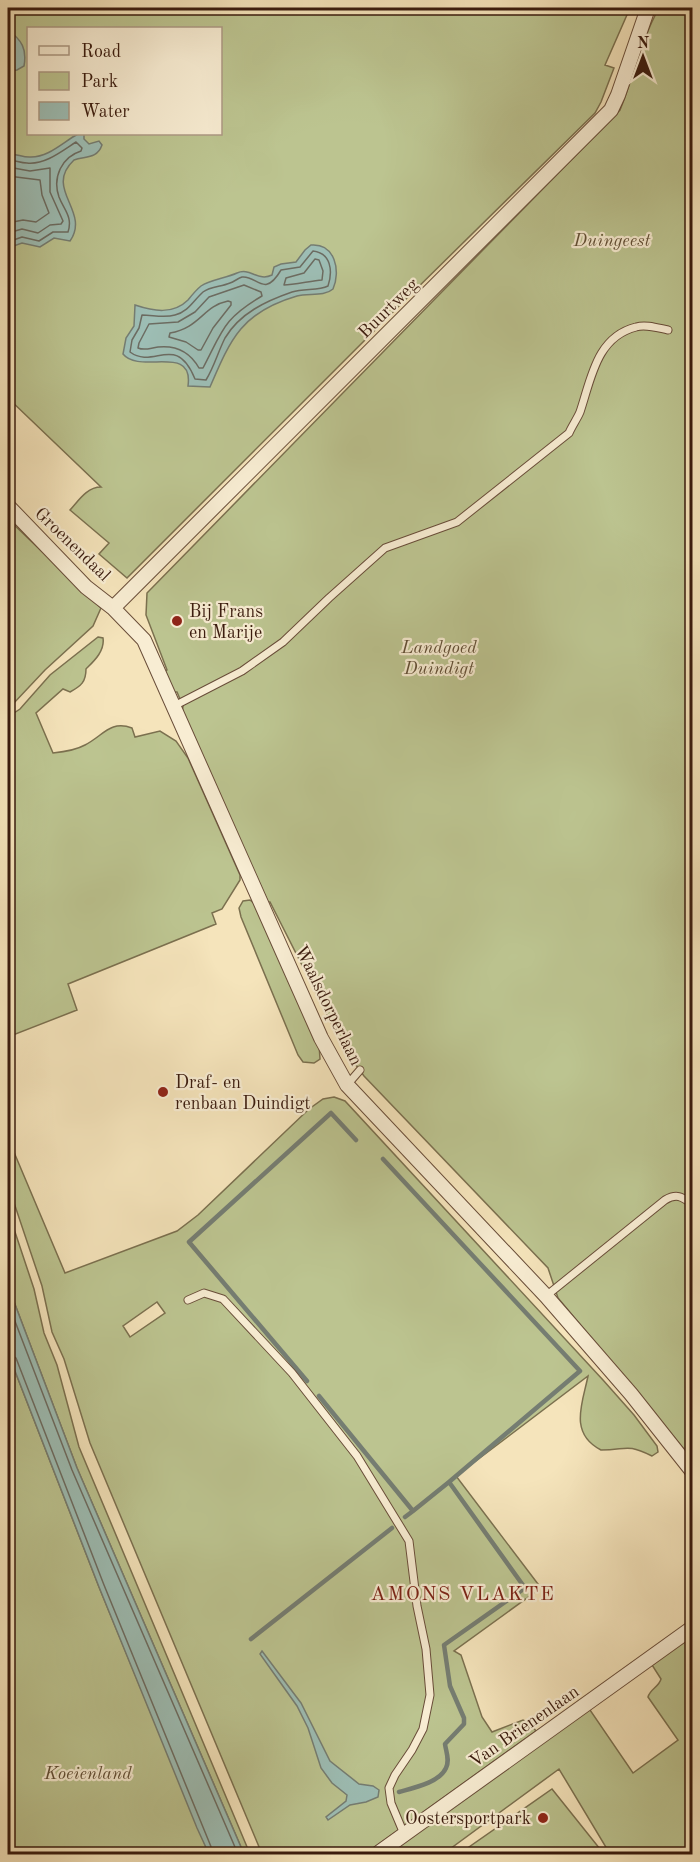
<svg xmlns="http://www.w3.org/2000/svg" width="700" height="1862" font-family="'Old Standard TT',serif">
<rect width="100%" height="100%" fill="#f5e4bb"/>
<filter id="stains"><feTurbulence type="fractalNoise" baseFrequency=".00333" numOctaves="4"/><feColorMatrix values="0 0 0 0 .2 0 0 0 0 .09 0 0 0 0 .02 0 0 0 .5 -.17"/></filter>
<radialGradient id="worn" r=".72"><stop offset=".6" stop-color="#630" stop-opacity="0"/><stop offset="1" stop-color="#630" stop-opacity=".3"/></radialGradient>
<path fill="#bcc490" stroke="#7b704f" stroke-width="1.5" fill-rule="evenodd" d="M8,8H630L605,65L614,68L601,102L595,113L405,300L127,578L99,554L109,543L70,510C79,500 87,487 101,487L8,398ZM28,28H220V134H28Z
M659,8H692V1459L558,1298L548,1268L364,1076L345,1050L270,902H268L182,714L183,706L177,692H171L162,673L167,670L146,615L147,593L620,110C634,76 641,40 659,8Z
M8,519L101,608L93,626L45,670L14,703L8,706Z
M98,637L103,638C105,651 94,661 86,669C86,682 81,686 70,692L63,689L36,713L53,753C63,752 76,750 85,745C103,736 110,720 132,728L135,737L160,731L176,741L188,758L240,875V880L222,909L212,913L216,924L68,984L77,1010L8,1037V717L20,709L50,675Z
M250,900L256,905L319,1044L320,1059L314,1063L303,1062L298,1055L241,917L239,908L243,901Z
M334,1097L345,1101L603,1380L634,1415L657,1446L658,1452L652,1456C625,1443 628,1450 601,1450C568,1433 583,1402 588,1376L456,1476L538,1584V1590L454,1651L461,1655L482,1717L492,1732L523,1720L530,1723L536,1731L365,1854H262L90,1443L64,1359L52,1332L42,1286L8,1185V1138L65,1273L177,1231L198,1215L309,1109L323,1099ZM157,1302L165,1313L130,1337L123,1326Z
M8,1211L34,1289L44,1333L57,1365L79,1447L250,1854H244L77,1468L8,1286Z
M8,1353L99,1587L209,1854H8Z
M692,1635V1854H610L559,1769L443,1854H387L588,1707L633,1773L678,1740L648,1697C650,1689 659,1687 661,1679L652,1665Z
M552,1789L604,1854H459Z"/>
<path fill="#9dbeb5" stroke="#757d72" stroke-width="1.5" d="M8,30C22,40 27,49 24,66L17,70L8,71Z
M78,134H84V139L89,144L99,141L102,145C97,159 86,156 74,160C43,189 91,211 70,241L54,238L40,247L22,243L8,248V154C16,153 23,158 31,157C49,157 63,142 78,134Z
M311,245C335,243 341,271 333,289C324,297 309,293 297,296C242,312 231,338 210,387L188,386C194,343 140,375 123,354L126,338L134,326L135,305C153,311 173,315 188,300C192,295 196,290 201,286C210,280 226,278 237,273C250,267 258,282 272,275L274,267L281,264L296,262L305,250Z
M8,1286L77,1468L244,1854H209L197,1828L99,1587L8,1353Z
M262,1651L301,1703L330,1761L359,1784L373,1786L379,1790L378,1797L366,1802L350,1805L328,1820L326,1817L346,1801L347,1795L332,1783L321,1768L308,1728L297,1706L260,1654Z"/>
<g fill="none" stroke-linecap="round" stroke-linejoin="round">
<path stroke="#6c6c62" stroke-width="1.5" d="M8,160C15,160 20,163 27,163C45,165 62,151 76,142L82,148L81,151C62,157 52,177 59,197C64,210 73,217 68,232H53L39,241L22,237L8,242
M8,167L30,171L50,168V192L63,221L61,224L50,225L38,233L22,229L8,233
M8,176L40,180L42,195L49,213L36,222L23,220L8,223
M313,251C331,253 333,271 328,286C318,291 304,288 292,292C266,301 240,313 225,338C218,352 214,367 206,380L195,379C176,332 154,370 130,352L132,340L139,328L142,315C153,315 164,318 175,315C188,312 194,300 203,292C211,286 221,287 230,283C234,282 238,278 242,277C257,275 264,299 281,270L300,267Z
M315,259L319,260L323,271L322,280C311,281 293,285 284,285L286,278L304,273Z
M244,285L261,292L262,296C223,319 223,330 203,368H199C190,352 177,345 158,347C150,348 145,351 138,348L139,343L149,324L178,322L195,312L209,297Z
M228,301L231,302V305L213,328L201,350H198L186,342L169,337L170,333C200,328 203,306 228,301Z
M8,1303L72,1470L238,1854
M8,1354L12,1355L16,1358L104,1585L214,1854"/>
<path stroke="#757d72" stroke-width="4.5" d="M383,1159L580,1371L449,1482
M307,1381L189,1242L331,1113L356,1140
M319,1396L413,1511L449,1482L525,1588L444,1645L450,1686L464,1718V1724L445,1744C446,1752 450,1760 446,1768C439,1783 413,1788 399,1792
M405,1517L413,1511
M251,1639L392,1528"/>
<g stroke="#694d39" stroke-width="9">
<path id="service" d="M174,706L242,671L283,642L329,598L385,548L457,522L569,433C572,426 577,419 580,412C591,380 596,337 636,327C646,324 658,328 668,330
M347,1085L360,1070
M546,1296L665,1200C677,1193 682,1197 692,1204
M188,1300L204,1293L223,1299L292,1373L357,1456L409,1541L417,1606L426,1649L430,1695L423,1729L412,1750L395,1775L389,1788L391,1803L404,1834"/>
</g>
<g stroke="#694d39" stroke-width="16">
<path id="minor" d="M8,506L86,587L113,608L144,640L321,1038L347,1085L546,1296L631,1394L692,1471
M113,608L611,110L618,95L648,8
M377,1854L692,1628"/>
</g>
<use href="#service" stroke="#f8edd3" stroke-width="7"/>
<use href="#minor" stroke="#f8edd3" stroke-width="14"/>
</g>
<g fill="#8f2418" stroke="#f8edd3" stroke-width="2">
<circle cx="177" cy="621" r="6"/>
<circle cx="163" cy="1092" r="6"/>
<circle cx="543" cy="1818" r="6"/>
</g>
<g text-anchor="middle" stroke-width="4.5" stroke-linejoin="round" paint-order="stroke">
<g font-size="18" font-style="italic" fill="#614e35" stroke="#f8edd3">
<text x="612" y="246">Duingeest</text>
<text x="439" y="653">Landgoed<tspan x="439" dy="21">Duindigt</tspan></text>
<text x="88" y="1779">Koeienland</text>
</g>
<g font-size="18" fill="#3a1b0e" stroke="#f8edd3">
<text transform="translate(388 308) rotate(-45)" y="6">Buurtweg</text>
<text transform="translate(73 544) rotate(44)" y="6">Groenendaal</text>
<text transform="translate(329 1005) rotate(64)" y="6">Waalsdorperlaan</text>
<text transform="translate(524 1726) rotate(-35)" y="6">Van Brienenlaan</text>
</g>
<g font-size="18" fill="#3a1b0e" stroke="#f8edd3" text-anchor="start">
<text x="189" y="617">Bij Frans<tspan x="189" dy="21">en Marije</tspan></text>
<text x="175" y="1088">Draf- en<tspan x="175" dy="21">renbaan Duindigt</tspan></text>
<text x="531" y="1824" text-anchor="end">Oostersportpark</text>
</g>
<g font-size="20" letter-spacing="1.5" fill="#7a1f14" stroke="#f8edd3">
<text x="463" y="1600">AMONS VLAKTE</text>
</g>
</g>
<rect width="700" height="1862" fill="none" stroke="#f5e4bb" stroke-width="30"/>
<rect x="9" y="9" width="682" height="1844" fill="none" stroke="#3a1b0e" stroke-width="3"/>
<rect x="15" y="15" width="670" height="1832" fill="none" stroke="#3a1b0e" stroke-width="1.5"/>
<rect x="27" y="27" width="195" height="108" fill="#f8edd3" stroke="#ac9984" stroke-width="1.5"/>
<rect x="39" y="46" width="30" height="9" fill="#f8edd3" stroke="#ac9984" stroke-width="1.5"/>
<text x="81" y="57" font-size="18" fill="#3a1b0e">Road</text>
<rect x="39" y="72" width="30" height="18" fill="#bcc490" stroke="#ac9984" stroke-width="1.5"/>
<text x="81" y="87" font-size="18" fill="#3a1b0e">Park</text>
<rect x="39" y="102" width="30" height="18" fill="#9dbeb5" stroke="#ac9984" stroke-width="1.5"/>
<text x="81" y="117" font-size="18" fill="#3a1b0e">Water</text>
<g transform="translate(643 57)" stroke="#f8edd3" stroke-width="4.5" paint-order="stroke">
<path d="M0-4.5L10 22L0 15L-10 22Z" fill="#3a1b0e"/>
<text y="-9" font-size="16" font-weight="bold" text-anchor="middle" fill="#3a1b0e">N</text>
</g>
<rect width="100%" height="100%" filter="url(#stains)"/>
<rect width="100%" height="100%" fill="url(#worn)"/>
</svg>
